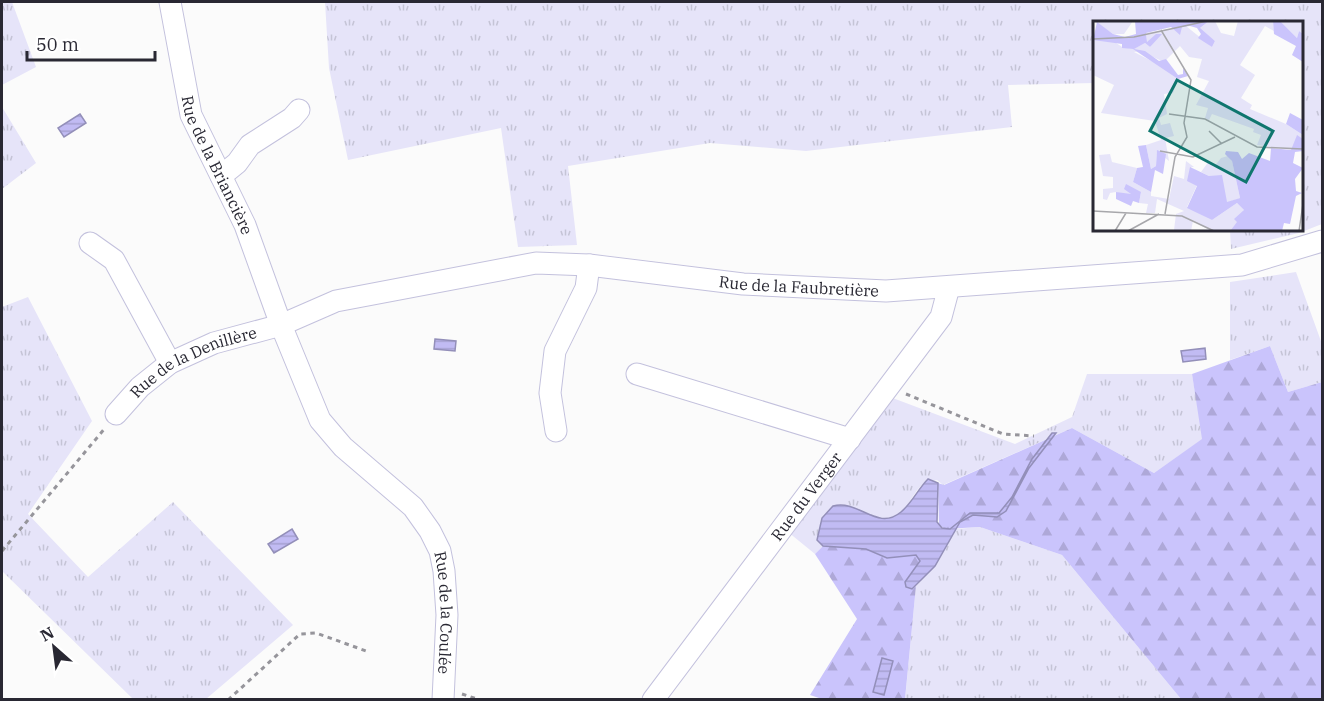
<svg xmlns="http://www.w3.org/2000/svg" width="1324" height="701" font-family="'IBM Plex Serif',serif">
<defs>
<pattern id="grass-tufts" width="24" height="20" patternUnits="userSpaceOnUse" patternTransform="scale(1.5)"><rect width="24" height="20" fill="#e6e4f9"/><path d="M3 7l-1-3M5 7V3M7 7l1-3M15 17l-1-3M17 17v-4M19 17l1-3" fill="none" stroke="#c5c4d6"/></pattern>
<pattern id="forest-firs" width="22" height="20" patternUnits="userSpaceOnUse" patternTransform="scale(1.5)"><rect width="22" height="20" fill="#cac4fc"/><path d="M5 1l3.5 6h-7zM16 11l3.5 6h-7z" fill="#aea8d8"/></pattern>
<pattern id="water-rules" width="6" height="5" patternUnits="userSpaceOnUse" patternTransform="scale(1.5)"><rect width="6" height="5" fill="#c1bbf3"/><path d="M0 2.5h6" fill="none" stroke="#a6a1d1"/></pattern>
</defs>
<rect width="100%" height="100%" fill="#fbfbfb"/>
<path fill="url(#grass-tufts)" d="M2,2H12L36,67L2,85Z
M325,2H1322V224L1299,233L1231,249L1230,230H1302V22H1094V83L1008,85L1012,127L806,151L710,143L568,166L577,245L518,247L501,128L348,160L329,68Z
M2,107L36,163L2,189Z
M1296,272L1322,344V382L1288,392L1270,346L1230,360V282Z
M28,297L92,421L28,514L88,577L173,502L293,625L206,699H133L2,571V307Z
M1087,374H1192L1203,439L1154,473L1072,428L943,485L937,480C933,481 926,482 923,484C910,495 907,517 886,519C869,521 856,504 838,505L817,540L823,546L815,554L788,532L890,397L1015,444L1072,417Z
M980,527L1062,555L1181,699L905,700L916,586L935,566L955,529Z"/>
<path fill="url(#forest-firs)" d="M1270,346L1288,392L1322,382V699H1181L1062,555L980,527L945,529L939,525L938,483L944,485L1072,428L1154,473L1202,439L1192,374Z
M823,546L866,549L887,558L912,554L918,556L920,561L912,589L916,586L905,699H822L810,695L857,619L815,554Z"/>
<path fill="url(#water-rules)" stroke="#938fb9" stroke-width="1.5" d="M80,114L86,123L64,137L58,128Z
M435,339L456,341L455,351L434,349Z
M1205,348L1206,359L1183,362L1181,351Z
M1052,433H1056L1029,468L1006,511L997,517L973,515L960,522L935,566L912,589L906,587L905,582L920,561L916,555L887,558L866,549L823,546L817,540L822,518L833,506C859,499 877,532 901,512C912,503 918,489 928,479L938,483L937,522L942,528L950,529L970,513H999L1012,497L1032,459Z
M292,529L298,539L274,553L268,544Z
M882,658L893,661L884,695L873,692Z"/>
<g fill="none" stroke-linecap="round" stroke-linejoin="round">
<g stroke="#c3c1dd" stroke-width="23">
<g id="minor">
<path id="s1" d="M170,2L191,115L245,225L281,325L320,420L343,447L413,507L430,531L440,551L444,571L447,615L443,700"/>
<path d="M221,176L237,163L250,145L292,118L299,110"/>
<path d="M90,243L114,260L170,363"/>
<path d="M637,374L850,439"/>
<path id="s2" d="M116,414L140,387L170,363L214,343L281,325L336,301L536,263L589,265L743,284L886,291L1242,265L1322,241"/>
<path d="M556,431L550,393L555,351L586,288L589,265"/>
<path id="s3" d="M653,700L941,317L949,287"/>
</g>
</g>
<path stroke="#96959b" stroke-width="3" stroke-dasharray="4.5 4.5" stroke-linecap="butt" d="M906,394L1003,434L1034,436
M2,551L106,427
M462,694L480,700
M228,700L300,634L316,633L369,652"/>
<use href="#minor" stroke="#fff" stroke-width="21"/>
</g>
<g text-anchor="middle" stroke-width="6" stroke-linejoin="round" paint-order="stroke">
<g font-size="16" fill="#292833" stroke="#fff">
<text dy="6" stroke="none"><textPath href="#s1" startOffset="171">Rue de la Briancière</textPath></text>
<text dy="6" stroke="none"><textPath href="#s2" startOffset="720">Rue de la Faubretière</textPath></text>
<text dy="6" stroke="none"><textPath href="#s2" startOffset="96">Rue de la Denillère</textPath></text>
<text dy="6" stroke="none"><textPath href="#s3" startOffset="255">Rue du Verger</textPath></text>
<text dy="6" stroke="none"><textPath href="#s1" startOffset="688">Rue de la Coulée</textPath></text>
</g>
</g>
<g transform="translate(1093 21)">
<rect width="210" height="210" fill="#fbfbfb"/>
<path d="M1,0H40L31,13H20ZM116,0H122L128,12L141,15L145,0H180L181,10L172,5L147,44L162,54L148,77L159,84L157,88L193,103L210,114V118L204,115L199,129L164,124L168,114L160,111L161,108L119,93L116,99L112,97L115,87L103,84L116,60L104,56L109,38L96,36L87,25L71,41L47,30L41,31L78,50L85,58L80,72L71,73L74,93L66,97L68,104L77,102L81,115L72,117L76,140L64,130L63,145L58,148L53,124L68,119L62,100L8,92L21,64L0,54V19H19L29,26L40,28L52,22L57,26L63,17L54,21L53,12L93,5L119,26L122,20L106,8ZM187,0H210V13L206,10L204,17ZM17,133L19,141L44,147L40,161L58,171V175L76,178L81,155L91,158L93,140L101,146H98L104,164L94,186L119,199L144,182L151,189L140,210H118L100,200L98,210L81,209L83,193L91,190L64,178L62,192H53L55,183L46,182L48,171L31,174L23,171L17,172L14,179L10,178V168L20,167V156L10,155L6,134ZM135,135L139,140L147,177L133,182L116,155L108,151L116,140L121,146L128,137Z" fill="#e6e4f9"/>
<path d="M42,0H116L107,7L122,20L119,26L105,17L108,13L104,7L97,5L89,6L87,14L78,6L53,12L54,21L63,13H69L57,26L52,22L41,28L52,30L66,40L73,38L85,54L90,53V47L95,55L85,58L40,28L29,27V23L0,19L4,1L20,13L32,16L43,13ZM180,0H187L204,17L206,10L210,13V41L199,34L203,25L181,13ZM197,92L210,99V114L193,103ZM204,114L210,118V130L202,131L200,142L210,147L202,158L203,170L209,172L203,175L197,203L191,202L189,210L138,209L144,201L141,198L151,189L144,182L119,199L94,187L104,165L94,160L97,146L116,155L129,154L134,181L147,177L139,140L132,133L133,130L145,131L149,138L156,132L177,140L178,127L198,129ZM53,124L58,148L63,145L64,129L73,133L70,153L62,149L58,171L40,161L44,147L50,146L45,125ZM33,163L48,171L46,182L40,180L38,185L23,178V171L38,173L31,168Z" fill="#cac4fc"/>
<path fill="none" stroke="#a7a7ab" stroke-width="1.5" d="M68,9L98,59L91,102L94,116L82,136L72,193M0,18L41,16L114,0M76,93L112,98L164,126L210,128M116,110L129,123M67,130L100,136L142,116M0,190L89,195L121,210M22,210L33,192M35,210L66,193M206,210L210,183"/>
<path fill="#0f766e" fill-opacity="0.15" stroke="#0f766e" stroke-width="3" d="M84,59L180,110L153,161L57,110Z"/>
<rect width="210" height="210" fill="none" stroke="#292833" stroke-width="3"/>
</g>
<rect width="1324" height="701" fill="none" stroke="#292833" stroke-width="6"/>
<g transform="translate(54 647) rotate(332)" stroke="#ffffff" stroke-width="4.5" paint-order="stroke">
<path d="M0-4.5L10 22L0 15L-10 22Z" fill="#292833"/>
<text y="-9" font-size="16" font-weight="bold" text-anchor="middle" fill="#292833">N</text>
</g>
<path d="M27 51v9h128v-9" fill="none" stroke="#292833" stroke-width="3"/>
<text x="36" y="51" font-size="18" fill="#292833" stroke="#ffffff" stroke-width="4.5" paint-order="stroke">50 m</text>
</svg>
